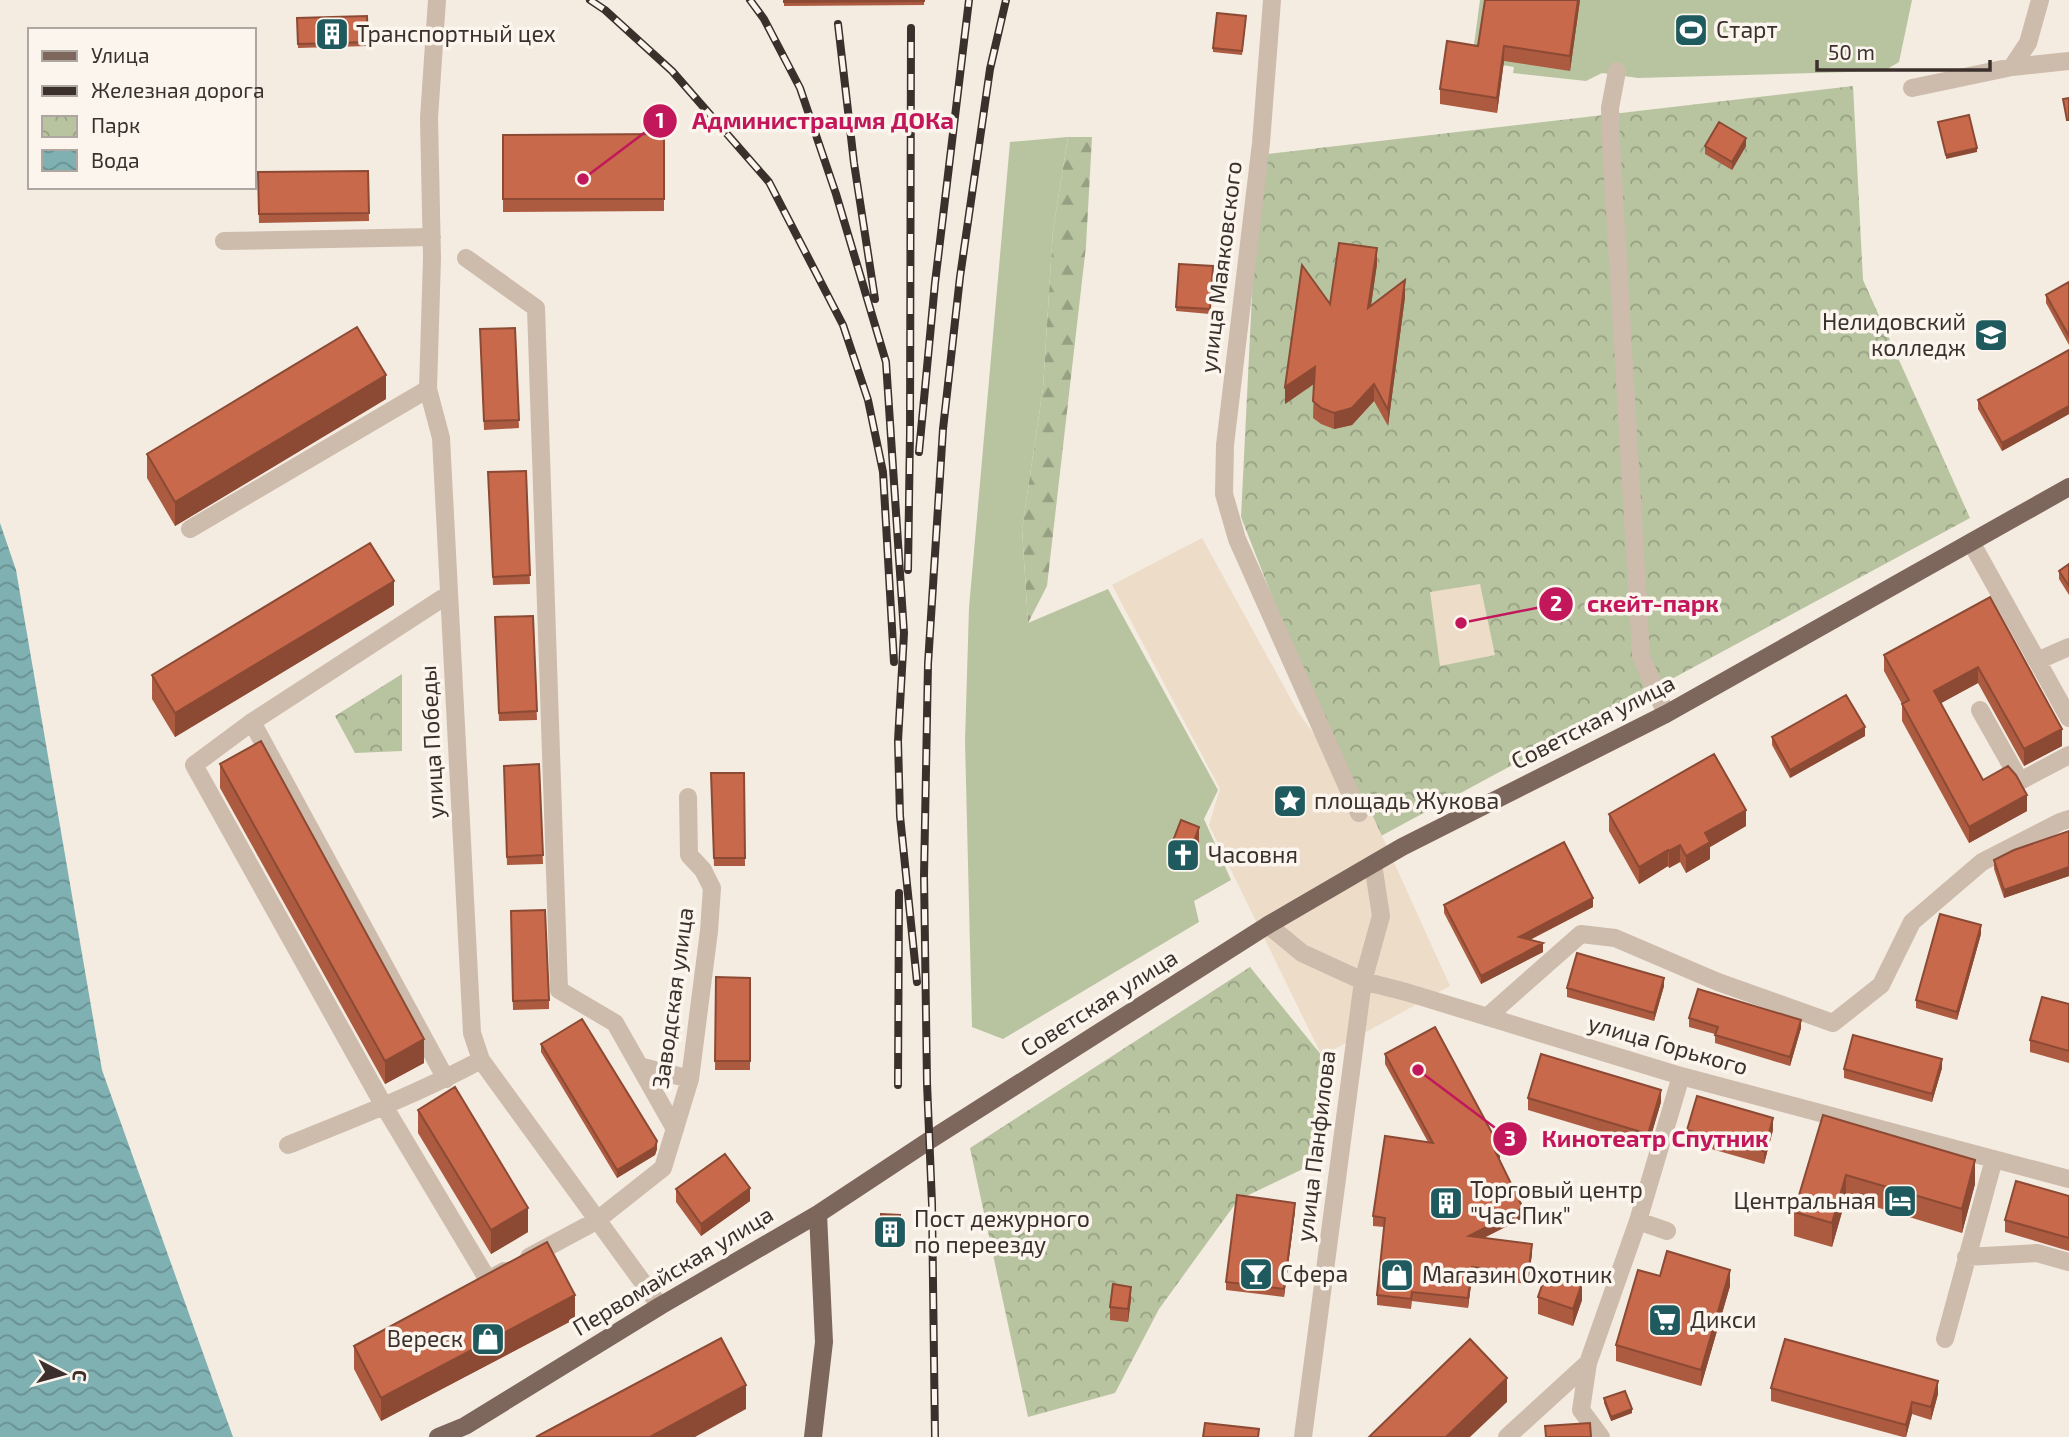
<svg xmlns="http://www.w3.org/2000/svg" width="2069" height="1437" font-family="'Exo 2',sans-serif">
<defs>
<pattern id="forest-firs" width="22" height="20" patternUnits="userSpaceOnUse" patternTransform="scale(1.75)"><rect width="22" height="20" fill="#b8c4a0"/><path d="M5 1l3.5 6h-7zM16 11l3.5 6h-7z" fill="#97a083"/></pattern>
<pattern id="park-crowns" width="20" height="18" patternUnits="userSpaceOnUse" patternTransform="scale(1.75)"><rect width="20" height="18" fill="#b8c4a0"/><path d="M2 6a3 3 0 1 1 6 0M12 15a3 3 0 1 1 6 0" fill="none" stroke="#97a083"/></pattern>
<pattern id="water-waves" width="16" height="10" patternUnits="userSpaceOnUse" patternTransform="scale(1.75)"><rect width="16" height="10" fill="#7fb0b2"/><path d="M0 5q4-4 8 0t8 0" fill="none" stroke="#699091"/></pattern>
</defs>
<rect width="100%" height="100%" fill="#f4ebe1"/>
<path fill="#b8c4a0" d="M1480,0H1912L1899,62L1884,71L1638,78L1602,73L1586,81L1513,73L1514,67L1472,60Z
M1068,137L1053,230L1043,388L1022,529L1028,623L1108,589L1218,790L1204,819L1231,880L1194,901L1199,922L1003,1039L972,1027L965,741L969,608L1010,142Z"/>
<path fill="url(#forest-firs)" d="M1068,137H1092L1086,246L1047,586L1028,623L1022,529L1043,388L1053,230Z"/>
<path fill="url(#park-crowns)" d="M1853,86L1863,280L1970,518L1368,843L1241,517L1259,155Z
M402,674V751L355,753L335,716Z
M1250,967L1322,1056L1309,1166L1238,1200L1159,1309L1115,1393L1028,1417L970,1148Z"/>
<path fill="#ecdcc8" d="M1202,538L1298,712L1372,814L1450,986L1322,1056L1209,825L1220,789L1112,585Z
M1480,584L1495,655L1440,666L1430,592Z"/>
<path fill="url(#water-waves)" d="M0,523L16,570L102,1070L233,1437H0Z"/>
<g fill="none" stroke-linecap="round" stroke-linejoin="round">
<path stroke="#cdbbac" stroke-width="18" d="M437,0L429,118L432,258L428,389L441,438L472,1033L481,1060L660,1306
M1272,0L1261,143L1225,445L1224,494L1237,539L1359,813
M2012,67L2028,43L2040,0
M1617,71L1610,108L1611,142L1641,656L1666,714
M1912,88L2012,67L2069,61
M224,241L432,237
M466,258L536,308L559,990L615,1023L675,1129
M190,529L428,389
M1971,542L2069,718
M2037,661L2069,647
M1980,710L2020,781L2069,755
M252,722L449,594
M1268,925L1302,953L1363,981L1406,992L1681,1076L2069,1179
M1487,1017L1581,934L1615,938L1718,982L1833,1023L1881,985L1912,922L1982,862L2060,822L2069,819
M639,1066L690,1079
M446,1079L252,722L194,765L384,1106L488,1280L504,1271
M288,1145C353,1119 419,1093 481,1060
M1638,1221L1667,1231
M529,1257L596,1221L663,1168L690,1079L709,931L712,888L703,870L689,855L688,797
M1966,1257L2037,1253L2069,1262
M1945,1339L1994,1159
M1588,1363L1581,1410L1601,1437
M1303,1437L1363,981L1381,916L1373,864
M1507,1437L1588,1363L1638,1221L1681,1076"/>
<path stroke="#7d675c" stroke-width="18" d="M438,1437L465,1426L660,1306L818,1214L930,1140L1268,925L1402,847L1666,714L2069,487
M813,1437L824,1342L818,1214"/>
<g stroke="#3b302b" stroke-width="8">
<path id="rail" d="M590,0L605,10L672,71L769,182L843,325L868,400L883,472L894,662
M750,0L764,19L800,88L836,194L886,362L904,633L898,741L900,816L917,982
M838,24L854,163L875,299
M919,452L935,283L969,0
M908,570L910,433L911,28
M898,1085L899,893
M935,1437L932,1204L927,1083L924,876L928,664L943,429L960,277L990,69L1006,0"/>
</g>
<use href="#rail" stroke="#fbf5ee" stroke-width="5" stroke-dasharray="16" stroke-linecap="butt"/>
</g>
<path fill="#ac5a40" d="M784,0H924V5L784,6Z
M1485,0H1580L1570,71L1504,61L1497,113L1440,104V89L1478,46Z
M367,16L368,46L298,48L297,18Z
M1246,20L1242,55L1213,52V48Z
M664,134V211L503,212V135Z
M1705,146H1746L1732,170L1705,154Z
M368,171L369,221L259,223L258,172Z
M1179,264L1213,266L1210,314L1176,311Z
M1377,264L1371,306L1405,297L1388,426L1374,401L1352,425L1334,429L1321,424L1313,418L1314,384L1285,404L1330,304Z
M2069,282V345L2046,303V295Z
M515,328L519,428L484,430L480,329Z
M2069,350V414L2002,451L1978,409V400Z
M386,399L175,526L147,478V454Z
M526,471L530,584L493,585L488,472Z
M2069,564V595L2059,579V571Z
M1990,597L2062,746L2024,766L1978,683L1941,703L1983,780L2027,811L1969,843L1902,721V704L1884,671V655Z
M394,605L175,737L152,699V675Z
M533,616L537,720L499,721L495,617Z
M1865,736L1790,778L1772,745V737Z
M220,764L424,1063L385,1084L220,788Z
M539,764L543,864L507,865L504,766Z
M711,773H744L745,866H714Z
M1609,814L1746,826L1710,847V859L1686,873L1680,862L1669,868L1668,866L1639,884L1609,831Z
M2069,831V876L2004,898L1994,869V860Z
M1199,843L1190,869L1171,863V846Z
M1444,905L1593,907L1530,940L1543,952L1481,984L1444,913Z
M511,911L549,1000V1009L513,1010Z
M1981,934L1957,1020L1916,1008V1000Z
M716,977L750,978V1070H715Z
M1664,986L1654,1021L1567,997V988Z
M2069,1004V1063L2030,1052V1040Z
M1689,1018L1801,1028L1790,1066L1715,1043V1034L1689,1027Z
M541,1044L657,1149L655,1155L617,1178L541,1052Z
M1385,1054L1500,1158H1499L1523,1218L1484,1238L1532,1253L1528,1284L1472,1277L1468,1308L1412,1301L1411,1309L1377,1305V1295L1384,1227L1373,1226V1216L1428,1142L1385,1064Z
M1942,1068L1932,1102L1844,1078V1069Z
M1528,1098L1661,1102L1648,1146L1528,1110Z
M418,1110L528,1232L491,1254L418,1133Z
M1823,1115L1975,1184L1962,1233L1846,1198L1832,1247L1794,1236V1212Z
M1687,1130H1773L1764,1164L1687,1142Z
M676,1189L750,1201L701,1236L676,1202Z
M2069,1196V1251L2005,1232V1220Z
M1295,1211L1284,1297L1226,1290V1282Z
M881,1214L900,1215L899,1245L880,1244Z
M1660,1276L1730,1286L1701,1386L1616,1361V1345Z
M1538,1297L1582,1300L1573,1326L1538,1314Z
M1131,1299L1128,1322L1110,1320V1307Z
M575,1319L381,1421L354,1369V1346Z
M1771,1388L1938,1394L1931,1420L1912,1414L1906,1437H1903L1771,1401Z
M1604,1398L1632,1413L1611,1421L1604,1403Z"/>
<path fill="#8c4a34" d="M1578,0H1580L1570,71V56Z
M1504,46V61L1497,113V98Z
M1746,138V146L1732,170V162Z
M1977,148V152L1946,159V155Z
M1377,248V264L1368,325V308Z
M1405,280V297L1388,426V410Z
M1315,367V383L1285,404V387Z
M386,375V399L175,526V502Z
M1374,384V401L1352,425L1334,429V413Z
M2069,406V414L2002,451V443Z
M394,581V605L175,737V713Z
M1978,667V683L1934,707V691Z
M1865,727V736L1790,778V770Z
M2062,729V746L2024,766V749Z
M2027,795V811L1969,843V827Z
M1746,810V826L1710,847V859L1686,873V856L1705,833Z
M1199,827V843L1190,869V853Z
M1680,845V862L1669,868V851Z
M1668,850V866L1639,884V867Z
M2069,867V876L2004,898V890Z
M1593,898V907L1519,945V937Z
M1981,925V934L1957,1020V1012Z
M1543,943V952L1481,984V976Z
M1664,978V986L1654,1021V1013Z
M1801,1020V1028L1790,1066V1057Z
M424,1039V1063L385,1084V1061Z
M1942,1059V1068L1932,1102V1094Z
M1661,1090V1102L1648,1146V1134Z
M1773,1118V1130L1764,1164V1151Z
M657,1141V1149L655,1155L617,1178V1170Z
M1500,1148V1158L1495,1160V1151Z
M1975,1160V1184L1962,1233V1209Z
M1846,1175V1198L1832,1247V1223Z
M750,1188V1201L701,1236V1224Z
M1295,1203V1211L1284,1297V1289Z
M528,1208V1232L491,1254V1230Z
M1523,1208V1218L1469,1245V1236Z
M1532,1244V1253L1528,1284V1275Z
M1472,1267V1277L1468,1308V1298Z
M1730,1270V1286L1701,1386V1370Z
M1582,1283V1300L1573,1326V1309Z
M1131,1287V1299L1128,1322V1309Z
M575,1295V1319L381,1421V1398Z
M1507,1378V1402L1470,1437H1446Z
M1938,1381V1394L1931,1420V1407Z
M746,1385V1409L695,1437H650Z
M1912,1402V1414L1906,1437V1425Z
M1632,1409V1413L1611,1421V1417Z"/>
<path fill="#c8694b" stroke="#8c4a34" stroke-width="2" d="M784,0H924V1L784,2Z
M1485,0H1578L1570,56L1504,46L1497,98L1440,89L1447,41L1478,46Z
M1217,13L1246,16L1242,51L1213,48Z
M367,16L368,42L298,44L297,18Z
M2069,98V120H2067L2063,99Z
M1969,115L1977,148L1946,155L1938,122Z
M1719,122L1746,138L1732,162L1705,146Z
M664,134V199H503V135Z
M368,171L369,213L259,214L258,172Z
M1339,243L1377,248L1368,308L1405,280L1388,410L1374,384L1352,408L1334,413L1321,408L1313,401L1315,367L1285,387L1302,265L1330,304Z
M1179,264L1213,266L1210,309L1176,307Z
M2069,282V336L2046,295Z
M357,327L386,375L175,502L147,454Z
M515,328L519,420L484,421L480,329Z
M2069,350V406L2002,443L1978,400Z
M526,471L530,575L493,577L488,472Z
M370,543L394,581L175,713L152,675Z
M2069,564V586L2059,571Z
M1990,597L2062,729L2024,749L1978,667L1934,691L1983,780L2008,766L2016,775L2027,795L1969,827L1902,704L1909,700L1884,655Z
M533,616L537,711L499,713L495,617Z
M1846,695L1865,727L1790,770L1772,737Z
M261,741L424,1039L385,1061L220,764Z
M1714,754L1746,810L1705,833L1710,842L1686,856L1680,845L1669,851L1668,850L1639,867L1609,814Z
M539,764L543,855L507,857L504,766Z
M711,773H744L745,858H714Z
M1181,820L1199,827L1190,853L1171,846Z
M2069,831V867L2004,890L1994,860L2014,850Z
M1564,842L1593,898L1519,937L1543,943L1481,976L1444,905Z
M545,910L549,1000L513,1001L511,911Z
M1940,914L1981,925L1957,1012L1916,1000Z
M1577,953L1664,978L1654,1013L1567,988Z
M716,977L750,978V1061H715Z
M1698,989L1801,1020L1790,1057L1715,1035L1718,1027L1689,1018Z
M2042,997L2069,1004V1051L2030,1040Z
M582,1019L657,1141L655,1147L617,1170L541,1044Z
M1435,1027L1500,1148L1495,1151L1523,1208L1469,1236L1532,1244L1528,1275L1472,1267L1468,1298L1412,1292L1411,1299L1377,1295L1385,1218L1373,1216L1385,1136L1433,1143L1385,1054Z
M1853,1035L1942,1059L1932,1094L1844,1069Z
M1541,1054L1661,1090L1648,1134L1528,1098Z
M455,1087L528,1208L491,1230L418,1110Z
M1697,1096L1773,1118L1764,1151L1687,1130Z
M1823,1115L1975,1160L1962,1209L1846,1175L1832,1223L1794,1212Z
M725,1154L750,1188L701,1224L676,1189Z
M2016,1181L2069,1196V1238L2005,1220Z
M1237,1195L1295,1203L1284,1289L1226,1282Z
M881,1214L900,1215L899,1241L880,1240Z
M547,1242L575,1295L381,1398L354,1346Z
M1667,1251L1730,1270L1701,1370L1616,1345L1638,1270L1660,1276Z
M1547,1271L1582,1283L1573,1309L1538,1297Z
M1113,1284L1131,1287L1128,1309L1110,1307Z
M721,1338L746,1385L650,1437H536Z
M1470,1339L1507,1378L1446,1437H1369Z
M1785,1339L1938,1381L1931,1407L1912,1402L1906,1425L1771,1388Z
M1625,1391L1632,1409L1611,1417L1604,1398Z
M1205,1423L1259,1429L1258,1437H1203Z
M1590,1423L1591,1437H1546L1545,1426Z"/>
<defs>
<g id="stadium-square" transform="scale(1.75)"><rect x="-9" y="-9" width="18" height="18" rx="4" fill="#1f5a5e" stroke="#fbf5ee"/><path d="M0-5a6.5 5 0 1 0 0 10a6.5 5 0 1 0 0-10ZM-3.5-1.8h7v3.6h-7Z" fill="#fff"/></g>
<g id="building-square" transform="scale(1.75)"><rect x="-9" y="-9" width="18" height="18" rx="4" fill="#1f5a5e" stroke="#fbf5ee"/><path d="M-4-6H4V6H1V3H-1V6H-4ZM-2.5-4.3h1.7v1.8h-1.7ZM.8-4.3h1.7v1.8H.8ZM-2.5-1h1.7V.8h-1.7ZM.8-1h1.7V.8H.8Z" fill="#fff"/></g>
<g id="university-square" transform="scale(1.75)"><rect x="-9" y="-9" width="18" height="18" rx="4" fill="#1f5a5e" stroke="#fbf5ee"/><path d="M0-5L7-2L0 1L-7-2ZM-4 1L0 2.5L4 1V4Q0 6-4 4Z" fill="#fff"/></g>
<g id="sight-square" transform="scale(1.75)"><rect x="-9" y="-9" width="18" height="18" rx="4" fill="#1f5a5e" stroke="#fbf5ee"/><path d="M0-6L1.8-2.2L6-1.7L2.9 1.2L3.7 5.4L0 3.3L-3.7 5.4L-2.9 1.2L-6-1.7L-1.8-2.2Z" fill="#fff"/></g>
<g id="church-square" transform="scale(1.75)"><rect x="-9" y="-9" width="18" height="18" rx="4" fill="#1f5a5e" stroke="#fbf5ee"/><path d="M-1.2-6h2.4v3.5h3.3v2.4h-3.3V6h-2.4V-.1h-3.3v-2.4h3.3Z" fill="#fff"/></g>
<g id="hotel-square" transform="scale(1.75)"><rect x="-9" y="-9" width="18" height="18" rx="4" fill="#1f5a5e" stroke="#fbf5ee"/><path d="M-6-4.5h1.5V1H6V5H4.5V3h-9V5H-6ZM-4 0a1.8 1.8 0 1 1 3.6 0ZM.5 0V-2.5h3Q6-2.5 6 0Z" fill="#fff"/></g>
<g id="bar-square" transform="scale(1.75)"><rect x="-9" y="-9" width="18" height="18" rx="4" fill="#1f5a5e" stroke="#fbf5ee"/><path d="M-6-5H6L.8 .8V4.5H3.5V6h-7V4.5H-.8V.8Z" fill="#fff"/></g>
<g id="shop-square" transform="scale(1.75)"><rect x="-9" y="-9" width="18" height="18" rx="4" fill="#1f5a5e" stroke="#fbf5ee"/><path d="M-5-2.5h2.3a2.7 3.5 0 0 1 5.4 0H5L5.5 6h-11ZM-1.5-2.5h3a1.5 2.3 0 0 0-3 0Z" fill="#fff"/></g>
<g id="supermarket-square" transform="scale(1.75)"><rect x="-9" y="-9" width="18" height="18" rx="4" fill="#1f5a5e" stroke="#fbf5ee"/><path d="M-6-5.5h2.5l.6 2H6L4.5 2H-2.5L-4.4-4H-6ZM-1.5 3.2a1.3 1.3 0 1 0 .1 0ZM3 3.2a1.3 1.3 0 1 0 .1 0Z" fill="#fff"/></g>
</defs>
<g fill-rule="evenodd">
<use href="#stadium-square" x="1691" y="30"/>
<use href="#building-square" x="332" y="34"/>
<use href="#university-square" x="1991" y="335"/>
<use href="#sight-square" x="1290" y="801"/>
<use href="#church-square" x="1183" y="855"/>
<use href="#hotel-square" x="1900" y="1201"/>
<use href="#building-square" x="1446" y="1203"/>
<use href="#building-square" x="890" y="1232"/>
<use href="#bar-square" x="1256" y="1274"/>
<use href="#shop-square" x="1397" y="1275"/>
<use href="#supermarket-square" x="1665" y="1320"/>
<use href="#shop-square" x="488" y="1339"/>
</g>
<g text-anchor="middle" stroke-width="7" stroke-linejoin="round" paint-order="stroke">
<g font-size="23" fill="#3b302b" stroke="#fbf5ee" text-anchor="start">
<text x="1716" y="38">Старт</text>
<text x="356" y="42">Транспортный цех</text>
<text x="1966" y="330" text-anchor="end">Нелидовский<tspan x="1966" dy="26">колледж</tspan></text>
<text x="1314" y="809">площадь Жукова</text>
<text x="1208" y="863">Часовня</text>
<text x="1470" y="1198">Торговый центр<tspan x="1470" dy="26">"Час Пик"</tspan></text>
<text x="1876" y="1209" text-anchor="end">Центральная</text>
<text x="914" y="1227">Пост дежурного<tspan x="914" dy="26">по переезду</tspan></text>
<text x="1280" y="1282">Сфера</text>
<text x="1422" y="1283">Магазин Охотник</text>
<text x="1690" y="1328">Дикси</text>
<text x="463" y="1347" text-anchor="end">Вереск</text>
</g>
<g font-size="23" fill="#3b302b" stroke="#fbf5ee">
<text transform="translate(1221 267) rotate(-83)" y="8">улица Маяковского</text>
<text transform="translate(1593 722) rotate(-27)" y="8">Советская улица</text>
<text transform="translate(432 742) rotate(-93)" y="8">улица Победы</text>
<text transform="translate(673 998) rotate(-82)" y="8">Заводская улица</text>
<text transform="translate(1099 1003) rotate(-32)" y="8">Советская улица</text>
<text transform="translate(1668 1045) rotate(16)" y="8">улица Горького</text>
<text transform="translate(1316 1146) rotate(-83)" y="8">улица Панфилова</text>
<text transform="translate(673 1271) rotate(-31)" y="8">Первомайская улица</text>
</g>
</g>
<path fill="none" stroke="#c2185b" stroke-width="2.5" d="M583 179L660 121M1461 623L1556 604M1418 1070L1510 1139"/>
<g fill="#c2185b" stroke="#fbf5ee" stroke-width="2.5">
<circle cx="583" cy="179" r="7"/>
<circle cx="1461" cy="623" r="7"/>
<circle cx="1418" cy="1070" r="7"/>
<circle cx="660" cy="121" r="18"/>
<circle cx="1556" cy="604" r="18"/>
<circle cx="1510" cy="1139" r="18"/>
</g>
<g font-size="21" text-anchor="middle" font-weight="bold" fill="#fff">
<text x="660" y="128">1</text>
<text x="1556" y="611">2</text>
<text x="1510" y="1146">3</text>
</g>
<g font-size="24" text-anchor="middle" font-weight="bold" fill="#c2185b" stroke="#fbf5ee" stroke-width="7" stroke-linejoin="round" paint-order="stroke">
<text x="823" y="129">Администрацмя ДОКа</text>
<text x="1653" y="612">скейт-парк</text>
<text x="1655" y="1147">Кинотеатр Спутник</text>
</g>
<rect x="28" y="28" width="228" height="161" fill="#fbf5ee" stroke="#aea6a0" stroke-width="2"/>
<rect x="42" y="51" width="35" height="10" fill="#7d675c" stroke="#aea6a0" stroke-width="2"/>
<text x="91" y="63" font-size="21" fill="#3b302b">Улица</text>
<rect x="42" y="86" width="35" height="10" fill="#3b302b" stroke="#aea6a0" stroke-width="2"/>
<text x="91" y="98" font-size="21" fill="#3b302b">Железная дорога</text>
<rect x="42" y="116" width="35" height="21" fill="url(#park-crowns)" stroke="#aea6a0" stroke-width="2"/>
<text x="91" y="133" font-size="21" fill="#3b302b">Парк</text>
<rect x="42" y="150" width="35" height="21" fill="url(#water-waves)" stroke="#aea6a0" stroke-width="2"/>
<text x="91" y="168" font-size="21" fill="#3b302b">Вода</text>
<g transform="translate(63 1374) rotate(96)" stroke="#fbf5ee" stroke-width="5" paint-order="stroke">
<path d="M0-5L12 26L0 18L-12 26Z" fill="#3b302b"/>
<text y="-10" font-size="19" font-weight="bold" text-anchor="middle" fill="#3b302b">С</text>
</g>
<path d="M1817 60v10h173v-10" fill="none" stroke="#3b302b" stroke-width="3.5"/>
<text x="1828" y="60" font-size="21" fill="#3b302b" stroke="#fbf5ee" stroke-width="5" paint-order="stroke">50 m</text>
</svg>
